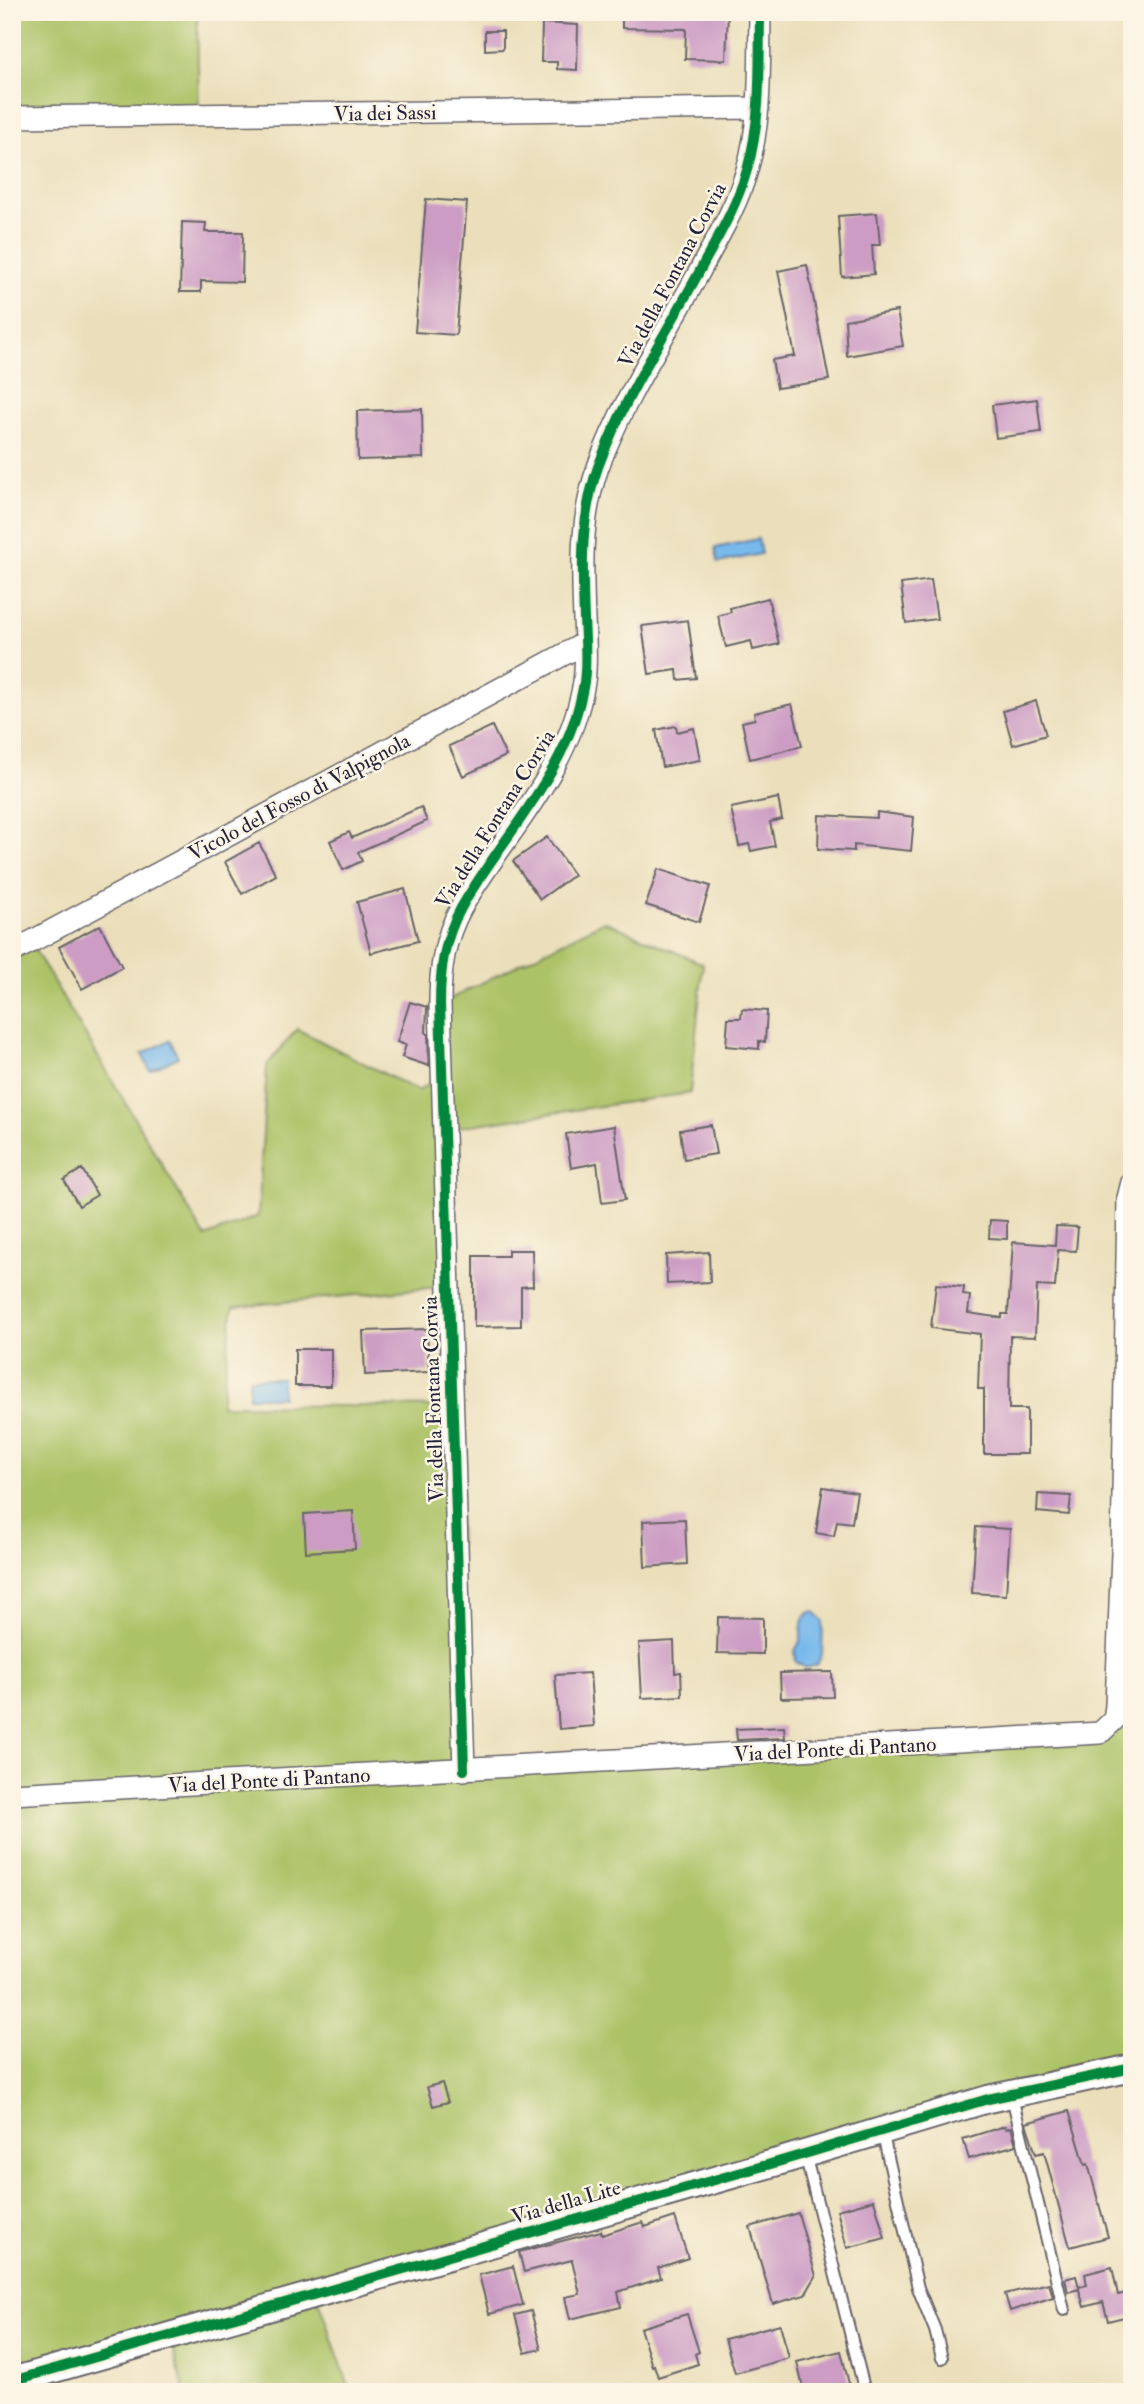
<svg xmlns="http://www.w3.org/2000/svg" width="1144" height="2404" font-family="'IM FELL Double Pica',serif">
<rect width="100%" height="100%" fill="#fcf5e5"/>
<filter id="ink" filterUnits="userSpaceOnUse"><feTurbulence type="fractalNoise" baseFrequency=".0143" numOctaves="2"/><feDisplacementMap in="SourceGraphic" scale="14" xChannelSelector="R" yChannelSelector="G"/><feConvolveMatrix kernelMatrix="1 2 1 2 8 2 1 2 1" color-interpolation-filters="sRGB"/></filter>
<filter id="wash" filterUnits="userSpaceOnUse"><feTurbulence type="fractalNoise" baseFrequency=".00686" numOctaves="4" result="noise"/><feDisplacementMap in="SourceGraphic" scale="28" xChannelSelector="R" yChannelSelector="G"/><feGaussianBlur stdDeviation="1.57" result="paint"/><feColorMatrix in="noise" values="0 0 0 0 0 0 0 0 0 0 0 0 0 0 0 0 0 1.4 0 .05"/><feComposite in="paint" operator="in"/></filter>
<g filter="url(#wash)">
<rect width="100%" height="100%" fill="#ebdfbb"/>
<path fill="#acc266" stroke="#677250" stroke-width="2" d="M12,12H197L199,115L12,117Z
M604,921L703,964L690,1093L444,1129L449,1286L233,1307L221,1405L457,1407L464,1769L1106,1730L1132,1551V2022L1128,2068L316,2294L351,2392H185L169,2336L12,2381V952L30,942L205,1237L258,1216L267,1065L297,1029L418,1091L442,1075L440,1004Z"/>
<path fill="#78b9ec" stroke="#4d6e94" stroke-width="2" d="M758,539L761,554L718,563L715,548Z
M170,1040L178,1057L150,1071L142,1054Z
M249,1378H282V1397H249Z
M814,1611L823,1621L822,1654L817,1665L806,1668L796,1662L795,1651C796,1648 799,1645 800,1641C804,1627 797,1617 814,1611Z"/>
<g id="blocks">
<path fill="#cc9cc4" d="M622,12H728L726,60L685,59L686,29L622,28Z
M542,23L578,25L577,70L557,69V62H541Z
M485,31H503V49L485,50Z
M426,199L467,202L456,335L415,332Z
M877,213L880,245H872L874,274L842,277L838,216Z
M182,222L206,223L205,232H243L242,282L201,281V292H180Z
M807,265L829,380L777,388L772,360L795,356L778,271Z
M897,311L903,346L847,356L845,320Z
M1037,399L1041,432L996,438L992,405Z
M422,409L423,458L358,460L357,411Z
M931,580L937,619L906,623L901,584Z
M768,598L779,644L753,650L751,641L726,647L718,616L731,612L730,608Z
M688,620L696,678L678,680L677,670L649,674L642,626Z
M1036,701L1046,735L1013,745L1003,711Z
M792,704L802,746L750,759L742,722L755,719L754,713Z
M492,726L506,756L463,776L449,746Z
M676,726L677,732L694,728L700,760L662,767L656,730Z
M778,798L782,819L770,822L775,846L751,851L749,844L739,846L731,808Z
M421,807L427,821L358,852L362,861L343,870L330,841L349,832L352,838Z
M877,812L914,817L911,851L854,845V851L818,849L819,815L877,818Z
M547,837L574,875L540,899L513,861Z
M259,843L276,875L242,894L225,862Z
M658,869L710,886L699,922L646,905Z
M405,889L418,941L371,953L357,902Z
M100,925L122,967L82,989L59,947Z
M410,1002L427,1007L426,1033L428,1034L429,1066L402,1057L406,1045L397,1042Z
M742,1009L767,1011L765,1042L759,1041V1049L726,1046L728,1018H741Z
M711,1125L716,1154L684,1159L680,1130Z
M614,1126L625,1200L602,1203L597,1163L571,1168L566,1134Z
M82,1169L97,1195L79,1206L64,1180Z
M990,1220L1007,1221V1239L989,1238Z
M1056,1226L1078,1227L1076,1251L1058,1250L1055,1287L1037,1286L1035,1337L1010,1336L1009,1409H1027V1454H984V1389H978L980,1334L931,1328L936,1284L964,1287L963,1295L970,1296L968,1313L1002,1318V1314H1008L1013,1242L1055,1245Z
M508,1250H532L533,1286L521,1287V1326L474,1327V1256H508Z
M709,1252L710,1282L667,1284L666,1255Z
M427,1329L429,1372L365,1375L363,1331Z
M295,1349H331V1386H295Z
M823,1487L857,1492L852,1523L837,1521L834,1536L816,1533Z
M1038,1494L1071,1496L1069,1515L1037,1512Z
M353,1511L355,1549L306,1552L304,1514Z
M685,1519L687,1564L645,1567L643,1521Z
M976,1527L1010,1529L1006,1595L972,1593Z
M718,1617L763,1618V1654L717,1653Z
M674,1641L675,1673L681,1672L682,1696L642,1698L639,1643Z
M832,1672L833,1697L781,1698L780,1673Z
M590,1673L594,1726L559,1729L555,1675Z
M784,1727L785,1738L737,1740L736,1729Z
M442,2083L448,2102L433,2106L427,2087Z
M1069,2111L1085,2165L1088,2164L1108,2237L1070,2247L1044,2152L1036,2154L1026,2123Z
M1005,2126L1006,2129L1011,2127L1016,2145L969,2159L963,2139Z
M874,2200L885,2238L847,2248L837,2210Z
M798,2213L816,2276L805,2295L773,2304L750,2227Z
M675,2217L688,2258L658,2268L661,2278L618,2292L621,2307L570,2319L565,2297L580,2294L572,2260L524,2272L519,2252L601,2231L602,2235L643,2222L645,2227Z
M513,2266L523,2305L489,2314L479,2275Z
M1112,2267L1118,2295L1130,2292L1132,2315L1108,2321L1103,2302L1084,2307L1079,2289L1068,2292L1065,2279L1076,2276L1079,2287L1087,2285L1085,2274Z
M1049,2283L1053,2297L1010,2311L1005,2294Z
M531,2311L541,2349L525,2353L515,2315Z
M687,2314L699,2352L695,2354L698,2364L658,2377L654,2365L652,2366L640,2328Z
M780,2324L789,2358L735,2373L725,2339Z
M841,2351L851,2392H804L797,2362Z"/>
</g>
</g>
<g filter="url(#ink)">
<use href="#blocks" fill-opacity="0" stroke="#686468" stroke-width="2"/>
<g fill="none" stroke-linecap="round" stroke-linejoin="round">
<g stroke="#686468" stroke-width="14">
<path id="service" d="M1011,2093L1064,2310
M882,2131L918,2288L935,2330L942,2358
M805,2154L865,2392"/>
</g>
<g stroke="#686468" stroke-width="24">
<path id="minor" d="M12,117L758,108
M12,952L585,643
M464,1770L440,1004C440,969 444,939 461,908C504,833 570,771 584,682C587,661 585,640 584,619C582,566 580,518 598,467C625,394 669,330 705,261C721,232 738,202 747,170C762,119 759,65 760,12
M12,1794L1100,1733L1114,1720L1116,1706L1122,1553L1128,1198L1132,1182"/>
</g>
<g stroke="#686468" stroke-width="30">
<path id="tertiary" d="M12,2381L781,2161L988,2099L1132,2068"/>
</g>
<use href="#service" stroke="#fff" stroke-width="10"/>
<use href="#minor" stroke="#fff" stroke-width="21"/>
<use href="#tertiary" stroke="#fff" stroke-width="26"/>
<g stroke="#fcf5e5" stroke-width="15">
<path id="cycleway" d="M464,1770L440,1004C440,969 444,939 461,908C504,833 570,771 584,682C587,661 585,640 584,619C582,566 580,518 598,467C625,394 669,330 705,261C721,232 738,202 747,170C762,119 759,65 760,12
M12,2381L781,2161L988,2099L1132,2068"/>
</g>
<use href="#cycleway" stroke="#00873e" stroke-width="10"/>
</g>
</g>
<g text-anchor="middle" stroke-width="5" stroke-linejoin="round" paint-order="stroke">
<g font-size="21" fill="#22223b" stroke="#fcf5e5">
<text transform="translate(385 113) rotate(-1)" y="7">Via dei Sassi</text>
<text transform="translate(672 275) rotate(-62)" y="7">Via della Fontana Corvia</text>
<text transform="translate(299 797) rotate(-28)" y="7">Vicolo del Fosso di Valpignola</text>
<text transform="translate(495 819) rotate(-58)" y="7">Via della Fontana Corvia</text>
<text transform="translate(433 1399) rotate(-92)" y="7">Via della Fontana Corvia</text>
<text transform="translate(835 1749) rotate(-3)" y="7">Via del Ponte di Pantano</text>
<text transform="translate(269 1780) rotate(-3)" y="7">Via del Ponte di Pantano</text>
<text transform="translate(566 2202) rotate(-16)" y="7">Via della Lite</text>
</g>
</g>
<rect width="1144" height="2404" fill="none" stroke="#fcf5e5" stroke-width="42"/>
</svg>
